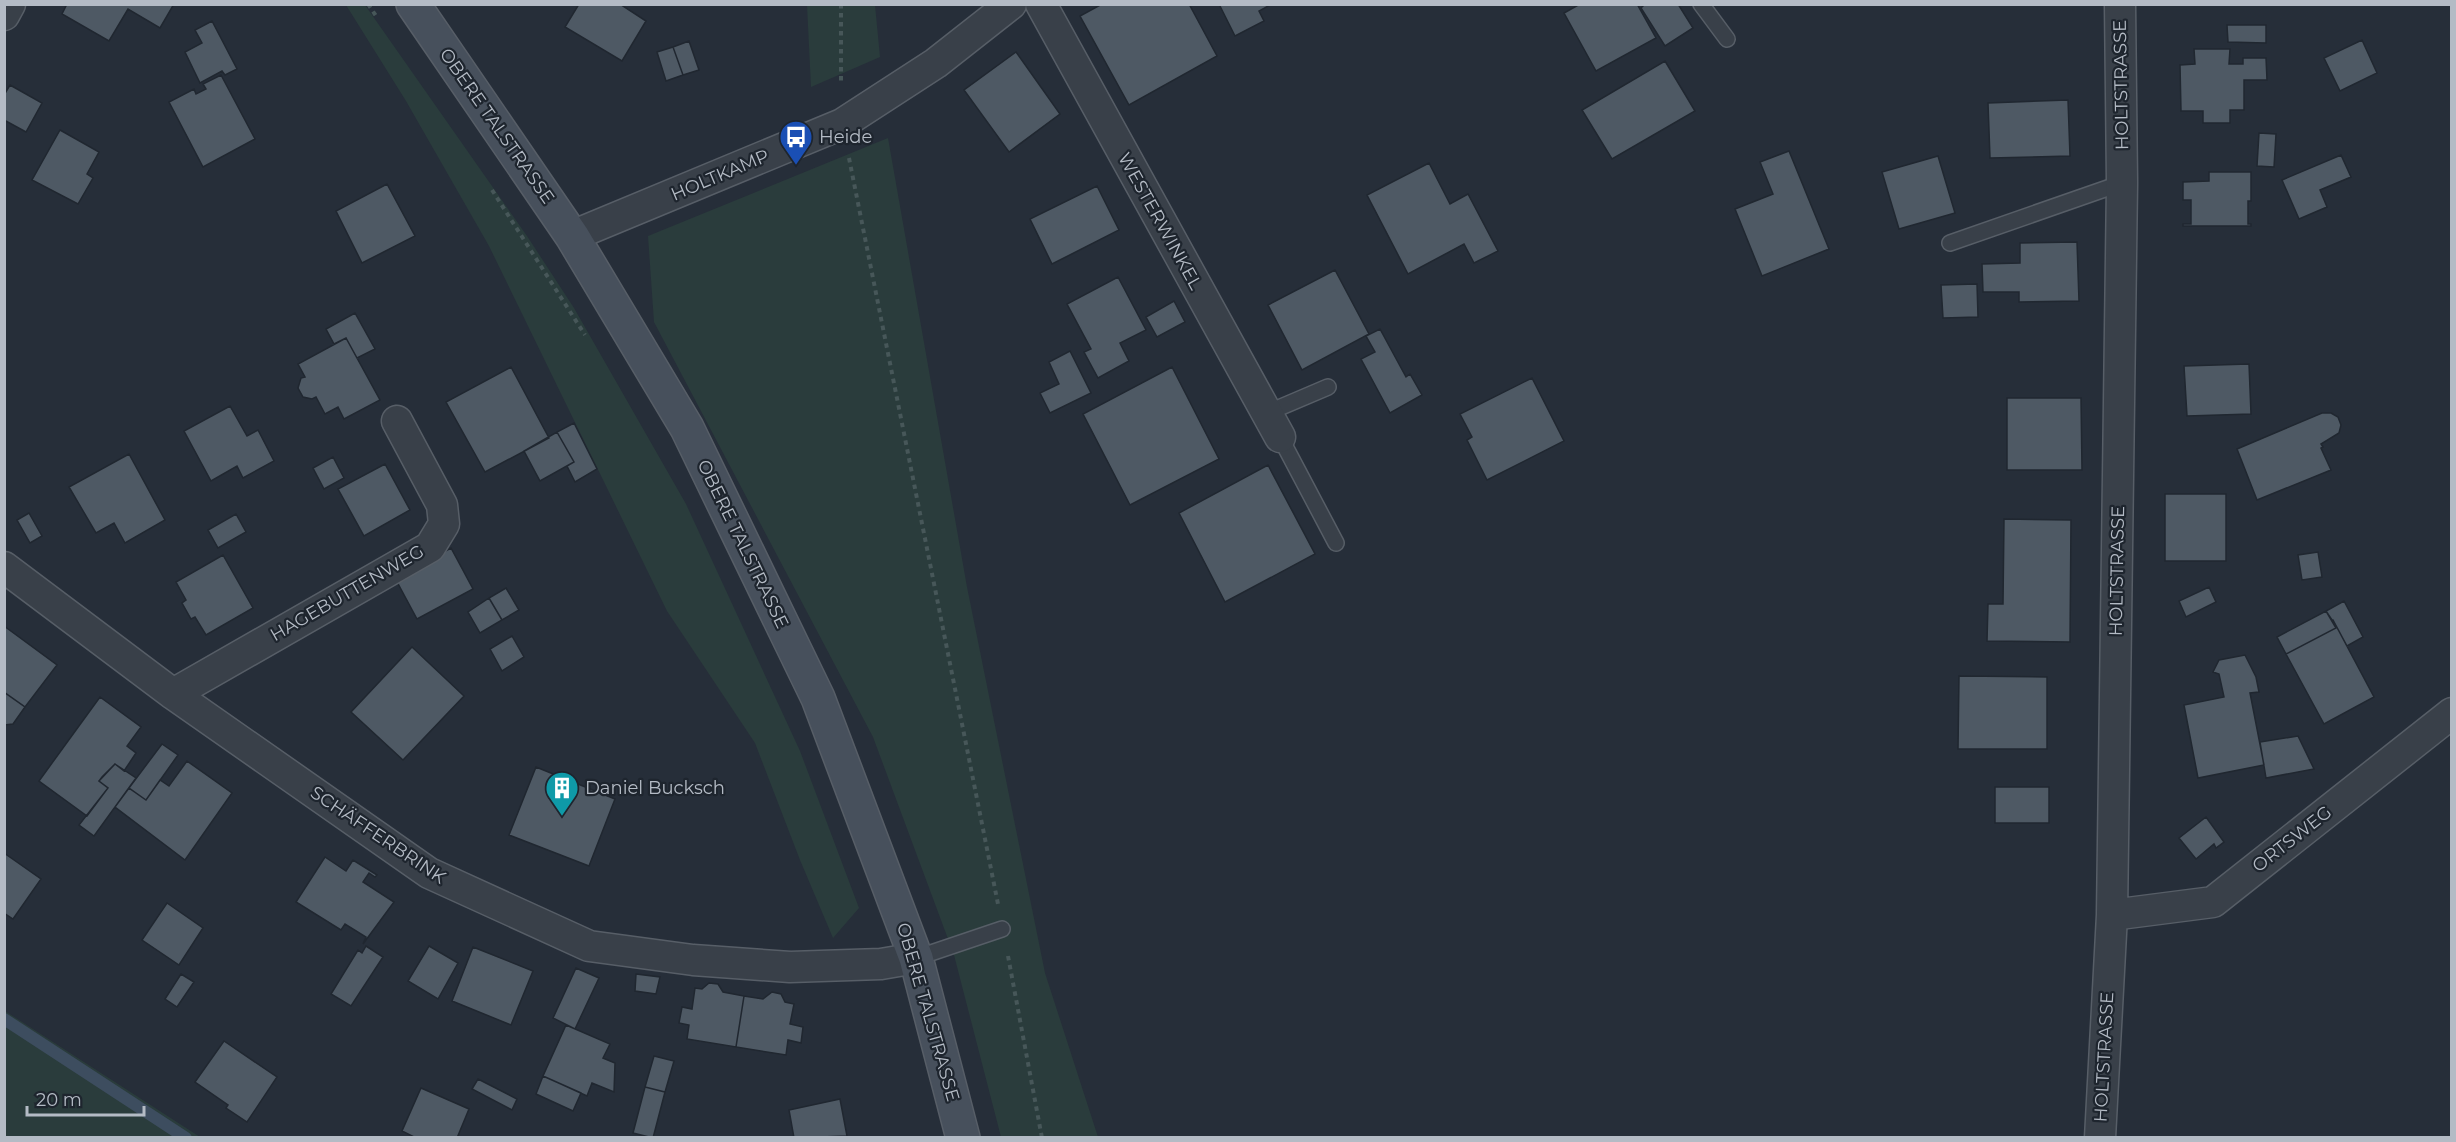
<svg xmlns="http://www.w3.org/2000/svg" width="2456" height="1142" font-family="Montserrat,sans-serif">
<rect width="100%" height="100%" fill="#262e39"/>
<path fill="#2a3c3c" d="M346,5H365L527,236L574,308L686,504L800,751L859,908L833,938L800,860L755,743L667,611L489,246L406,101Z
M807,5H875L880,57L811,87Z
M888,138L967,587L1045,973L1098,1137H1001L954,955L873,737L654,322L648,236Z
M4,1011H5L200,1137H5Z"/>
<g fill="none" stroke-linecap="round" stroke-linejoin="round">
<path stroke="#3d4d5f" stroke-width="12" d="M4,1019L186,1138"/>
</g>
<path fill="#4e5964" stroke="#202730" stroke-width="1.5" d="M67,4H174L160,28L128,9L109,41L62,14Z
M579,4H620L646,21L622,61L565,27Z
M1102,4H1189L1217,56L1129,105L1080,16Z
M1219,4H1272L1259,11L1264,21L1235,36Z
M1580,4H1637L1656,38L1596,71L1564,13Z
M1645,4H1678L1693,28L1665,46L1641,8Z
M212,21L237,69L225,75L222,71L200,83L185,52L202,43L195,30Z
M2227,25H2266V43L2228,42Z
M2362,40L2377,73L2340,91L2324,58Z
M689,41L699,70L683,75L673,47Z
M673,47L683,75L666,81L657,52Z
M2194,49H2230L2229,64H2243V58H2266L2267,80H2244V110H2230V123H2203V111H2181L2180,65L2195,64Z
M1016,52L1060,114L1009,152L964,90Z
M1665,61L1695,111L1612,159L1582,110Z
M221,75L255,139L203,167L169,102L194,89L196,94L206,89L203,84Z
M10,85L42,103L26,132L4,120V95Z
M2068,100L2070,156L1990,158L1988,103Z
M60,130L99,152L87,174L93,178L78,204L32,180Z
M2259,133L2276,134L2274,167L2257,166Z
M1789,151L1829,249L1762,276L1735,209L1773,194L1760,162Z
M2341,155L2351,177L2320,190L2327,207L2299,219L2282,180Z
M1938,156L1955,213L1899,229L1882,172Z
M1429,163L1450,204L1468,194L1498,251L1474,263L1464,244L1408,274L1367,195Z
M2209,172H2251V201H2248V224H2251V226H2183V224H2191V200H2183V182L2209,181Z
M387,184L415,236L362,263L336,211Z
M1097,186L1119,230L1052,264L1030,219Z
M2077,242L2079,301L2019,302V292H1983L1982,264L2020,263V243Z
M1335,270L1369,334L1302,370L1268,305Z
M1118,277L1146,330L1120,343L1129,361L1098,378L1084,352L1091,349L1067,304Z
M1977,284L1978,317L1943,318L1941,285Z
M1174,301L1185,322L1157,337L1146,317Z
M355,313L375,349L357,358L346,338L334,344L326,329Z
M1380,329L1406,377L1410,374L1422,395L1390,413L1361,359L1375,352L1366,336Z
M346,338L380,400L344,419L338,407L325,414L316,397L312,399L303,397L298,388L301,378L305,377L298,364Z
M1070,351L1091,393L1050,413L1040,393L1059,384L1049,362Z
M2249,364L2251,414L2187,416L2184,366Z
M511,367L549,438L485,472L446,402Z
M1172,367L1219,459L1130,505L1083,414Z
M1532,378L1564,441L1487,480L1467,440L1472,437L1460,414Z
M2007,398H2081L2082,470H2007Z
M230,406L247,436L258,430L274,461L243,478L237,466L211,481L184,431Z
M2322,413H2331L2338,417L2341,425L2339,433L2321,444L2323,447L2321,448L2331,470L2257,500L2237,449Z
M574,423L597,469L575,482L567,466L574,462L557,432Z
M557,432L574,462L540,481L524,451Z
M129,454L165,520L125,543L114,523L96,533L69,487Z
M333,457L344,478L324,489L313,468Z
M385,464L410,510L364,536L338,489Z
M1268,465L1315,554L1225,602L1179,513Z
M2165,494H2226V561H2165Z
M29,513L42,536L30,543L17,520Z
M236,514L246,532L218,548L208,530Z
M2004,519L2071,520L2070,642L1987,641L1988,604H2003Z
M451,548L473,589L417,619L395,578Z
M2318,552L2322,577L2302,580L2298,555Z
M223,555L253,608L206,635L195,617L191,619L182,603L186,600L176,582Z
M2209,587L2216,602L2186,617L2179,601Z
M506,588L519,610L502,620L489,598Z
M489,598L502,620L480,633L468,612Z
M2344,601L2363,637L2347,646L2333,620H2332L2326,611Z
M2326,611L2336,628L2286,654L2277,637Z
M2332,620H2333L2374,697L2324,724L2286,654L2336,628Z
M4,626L57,665L25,707L4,692Z
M512,636L524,657L502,671L490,649Z
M412,647L464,696L403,760L351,712Z
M2245,655L2256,677L2259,692L2250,693L2264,765L2198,778L2184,705L2224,697L2219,674L2213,672L2219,660Z
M1959,676L2047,677V749H1958Z
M4,692L25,707L13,724L4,725Z
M100,697L141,727L127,746L136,753L124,771L115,764L102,777L99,781L108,788L87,816L39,781Z
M2298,736L2314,769L2266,778L2260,742Z
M162,744L178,755L146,800L129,788Z
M187,761L232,793L185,860L115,807L129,788L146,800L160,780L169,786Z
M115,764L136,778L94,836L79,825L108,788L99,781Z
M536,767L615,799L589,866L509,835Z
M1995,787H2049V823H1995Z
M2206,817L2224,842L2216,848L2214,844L2196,859L2179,838Z
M4,853L41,879L13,919L4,913Z
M325,857L346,871L353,860L377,875L375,877L369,873L363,882L394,902L363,944L366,937L345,924L341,930L296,902Z
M167,903L203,928L179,965L142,940Z
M366,946L383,957L351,1006L331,994L358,950L362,953Z
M429,946L458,963L438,999L408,981Z
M473,947L533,971L511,1025L452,1001Z
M576,968L599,978L575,1029L553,1018Z
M181,974L194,982L177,1007L165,999Z
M636,974L660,977L656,994L635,991Z
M709,983L718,984L723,992L744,996L736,1047L687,1039L689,1025L679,1023L682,1007L692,1009L695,988L702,989Z
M772,992L781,994L785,1002L794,1004L790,1024L803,1027L801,1043L788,1040L786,1055L736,1047L744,996L763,999Z
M566,1025L610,1044L603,1058L615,1063L614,1092L592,1083L587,1096L543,1076Z
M224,1041L277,1077L247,1122L226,1108L228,1105L195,1082Z
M654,1056L674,1061L665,1092L645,1087Z
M543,1076L581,1093L573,1111L536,1094Z
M478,1079L517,1099L512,1110L472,1089Z
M645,1087L665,1092L653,1138L633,1133Z
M421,1088L469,1109L457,1138H416L402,1131Z
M840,1099L847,1136L794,1138L789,1110Z"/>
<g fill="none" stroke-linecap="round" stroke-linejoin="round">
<g stroke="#575e67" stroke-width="18">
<path id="lane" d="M1701,4L1727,39
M1950,243L2122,183
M1267,413L1328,387
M1280,437L1336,543
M916,958L1002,929"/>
</g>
<g stroke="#575e67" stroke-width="33">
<path id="street" d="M1041,4L1280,437
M4,15L10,4
M572,236L842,124L936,63L1011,4
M4,567L173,694L429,873L589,946L693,960L790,967L881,964L916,958
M173,694L430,547L444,524L442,505L397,421
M2112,915L2213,902L2452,713
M2100,1138L2112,915L2122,183L2120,4"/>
</g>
<g stroke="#575e67" stroke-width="36">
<path id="secondary" d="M413,4L572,236L687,428L818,698L916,958L963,1138"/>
</g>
<path stroke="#475759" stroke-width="4" stroke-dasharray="4.5 4.5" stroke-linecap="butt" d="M368,4L376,16
M841,4V82
M849,158L998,904
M492,190L585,335
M1008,956L1042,1138"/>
<use href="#lane" stroke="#394049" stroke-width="15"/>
<use href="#street" stroke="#394049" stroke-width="30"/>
<use href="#secondary" stroke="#47505c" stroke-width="33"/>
</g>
<defs>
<g id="bus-pin" transform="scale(1.725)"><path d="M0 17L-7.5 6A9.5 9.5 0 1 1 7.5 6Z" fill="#1a4fb4" stroke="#1e252e"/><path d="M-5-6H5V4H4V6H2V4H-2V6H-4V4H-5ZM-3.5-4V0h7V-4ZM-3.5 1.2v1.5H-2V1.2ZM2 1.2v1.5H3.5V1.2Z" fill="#fff"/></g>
<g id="building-pin" transform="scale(1.725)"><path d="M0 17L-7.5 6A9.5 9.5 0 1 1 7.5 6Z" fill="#0f9aa8" stroke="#1e252e"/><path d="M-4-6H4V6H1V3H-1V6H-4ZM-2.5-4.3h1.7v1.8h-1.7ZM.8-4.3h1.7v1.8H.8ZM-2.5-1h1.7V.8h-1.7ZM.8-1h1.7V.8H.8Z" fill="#fff"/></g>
</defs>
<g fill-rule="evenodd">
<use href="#bus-pin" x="796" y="137"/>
<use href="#building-pin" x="562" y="788"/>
</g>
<g text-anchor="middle" stroke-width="4.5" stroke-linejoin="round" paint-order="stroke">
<g font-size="18" fill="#b4bbc5" stroke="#1e252e">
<text transform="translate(2121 85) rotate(-91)" y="6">HOLTSTRASSE</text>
<text transform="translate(497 126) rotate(55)" y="6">OBERE TALSTRASSE</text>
<text transform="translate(720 175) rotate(-23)" y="6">HOLTKAMP</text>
<text transform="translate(1160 221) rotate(61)" y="6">WESTERWINKEL</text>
<text transform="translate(743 544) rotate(64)" y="6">OBERE TALSTRASSE</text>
<text transform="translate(2117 571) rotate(-89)" y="6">HOLTSTRASSE</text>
<text transform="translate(347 593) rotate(-30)" y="6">HAGEBUTTENWEG</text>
<text transform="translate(378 835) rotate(34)" y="6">SCHÄFFERBRINK</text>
<text transform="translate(2292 839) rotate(-38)" y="6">ORTSWEG</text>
<text transform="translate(928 1012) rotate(74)" y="6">OBERE TALSTRASSE</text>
<text transform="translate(2104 1057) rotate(-87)" y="6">HOLTSTRASSE</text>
</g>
<g font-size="18" fill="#b4bbc5" stroke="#1e252e" text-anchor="start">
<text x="819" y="143">Heide</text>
<text x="585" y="794">Daniel Bucksch</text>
</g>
</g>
<rect width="2456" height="1142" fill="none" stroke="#b4bbc5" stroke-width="12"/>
<path d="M27 1106v9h117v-9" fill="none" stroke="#b4bbc5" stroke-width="3"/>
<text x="36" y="1106" font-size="18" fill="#b4bbc5" stroke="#1e252e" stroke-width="4.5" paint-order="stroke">20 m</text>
</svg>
